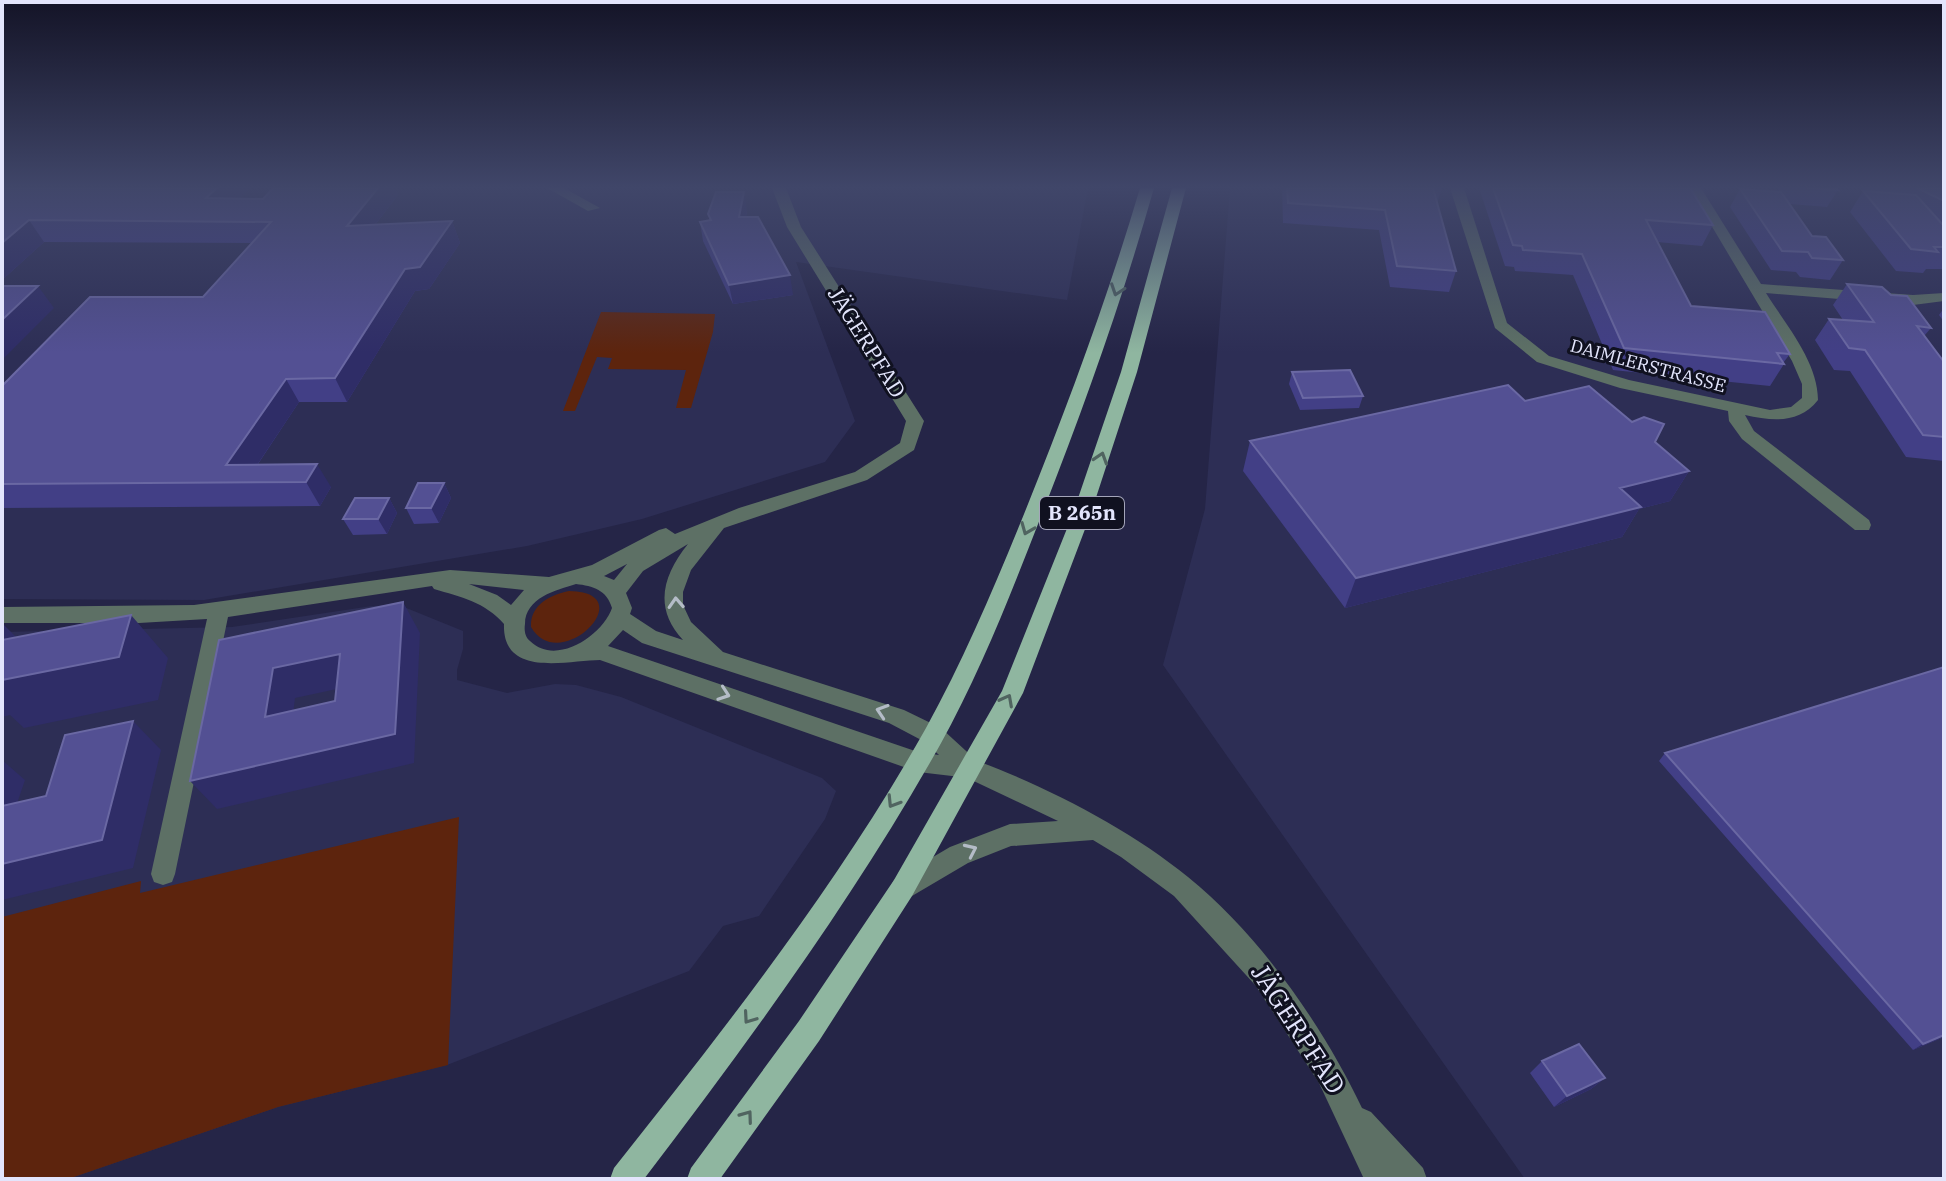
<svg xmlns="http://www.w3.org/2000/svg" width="1946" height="1181" font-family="'IBM Plex Serif',serif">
<rect width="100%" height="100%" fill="#252547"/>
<path fill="#2d2e55" d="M2,188H1088L1067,300L796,262L855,421L825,462L642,519L527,546L204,600L2,599Z
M1230,188H1944V1179H1525L1163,665L1205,509Z
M399,605L463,631V649L457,670V680L507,693L555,684L576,685L621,697L822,778L836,791L825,819L759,916L723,926L689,971L447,1065L278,1107L68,1179H2V632L232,627L372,606Z"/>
<path fill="#5d240d" d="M601,312L715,314L713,332L691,408H676L686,370L608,369L612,358L597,357L575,411H563Z
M569,591C644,592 560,677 531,627C530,605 550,595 569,591Z
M459,817L448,1065L278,1107L68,1179H2V917L141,881L140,893Z"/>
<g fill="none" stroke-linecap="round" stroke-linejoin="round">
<path fill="#5d7065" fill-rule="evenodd" d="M547,188H564L600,208L588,211Z
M772,188H786L801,227L924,421L914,450L867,480L724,528L691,570L683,592V605L691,622L723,652L904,710L941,728L977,761L981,768L977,775L969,778L918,772L600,660C569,660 502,679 504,624C485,602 461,597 434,589L432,586L228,617L175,874L172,882L163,885L154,882L151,874L207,619L139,623H2V607L194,605L450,570L549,577L592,565L659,530L666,528L675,534L739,508L855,472L900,443L906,421L787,227ZM688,544C663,575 653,608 683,640L656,631L630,614L632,608L626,593L643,571ZM627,564L614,580L604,576L606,575ZM469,584L524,590L511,605L497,595ZM576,584C593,586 607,590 612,608C603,635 556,667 530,641C525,637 524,630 525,624C525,598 556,590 576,584ZM623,630L642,643L889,723L925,742L939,755L918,752L608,646Z
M1450,188H1464L1507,323L1549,356L1629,380L1770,410L1791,407L1802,398V384L1792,361L1689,188H1701L1761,284L1913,295L1944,293V301L1913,305L1766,293C1786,325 1818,362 1818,400C1799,424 1773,421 1745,415L1754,431L1869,520L1871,525L1869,530H1855L1742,439L1729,421L1728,411L1620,388L1537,362L1495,328Z"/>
<path fill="#5d7065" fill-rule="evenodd" d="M969,758C1042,784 1128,828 1188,877C1259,934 1323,1026 1362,1108L1371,1112L1423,1168L1427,1179H1364L1319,1083L1256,986L1174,896L1121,857L1093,840L1011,846L968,863L912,896L903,900L894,896L890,888L894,880L950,847L1010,824L1058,821L961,775L957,768L961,761Z"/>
<path fill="#8fb6a0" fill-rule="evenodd" d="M1140,188H1154C1122,301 1083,410 1040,519C1010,596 980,673 940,745C854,898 750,1040 644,1179H610L614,1168C725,1028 838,885 926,728C963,661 993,590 1022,519C1066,410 1107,300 1140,188Z
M1172,188H1186L1137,372L1090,516L1023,693L912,896L819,1041L720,1179H687L691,1168L799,1021L894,880L1002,691L1072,516L1121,372Z"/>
</g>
<path fill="#423f86" d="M2,188H250L239,198L263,199L273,188H395L398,195L375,225L452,221L460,243L429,289L415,291L347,402H299L258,464L331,487L320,506L2,508V386L203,297L252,243L44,242L2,280Z
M1282,188H1442L1437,203L1456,271L1449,292L1390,287L1379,230L1283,223Z
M1479,188H1690L1713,225L1702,246L1657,242L1691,306L1790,354L1783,363L1784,364L1770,386L1613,370L1573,275L1515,271L1514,267L1505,266Z
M1777,188H1836L1838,190L1827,207L1790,204L1812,236L1843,260L1830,280L1800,277L1796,272L1771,270L1730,207L1740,189L1780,192Z
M1861,188H1944V269H1926L1923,273L1896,271L1850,212L1863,191L1867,192Z
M747,211L746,217L793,295L733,304L703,241L700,222L710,220L708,214Z
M1847,284L1931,328L1924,336L1944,362V461L1906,457L1850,371L1834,370L1815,340L1829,319L1843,320L1833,305Z
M1944,308V322L1939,315Z
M1292,372L1363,396L1359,408L1300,410L1289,384Z
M1525,401L1655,442L1689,471L1670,501L1639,509L1622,537L1345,608L1243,471L1250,441Z
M444,483L451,498L439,523L414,524L406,508Z
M389,498L397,513L387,534L353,535L343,519Z
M1665,753L1944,1037L1913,1050L1659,761Z
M1542,1061L1605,1078L1591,1089L1554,1107L1530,1073Z"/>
<path fill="#2f2d67" d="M217,188H250L218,220L206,198Z
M378,188H395L398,195L357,248L347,226Z
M744,192L747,211L742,236L739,217Z
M29,220L44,242L2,280V243Z
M452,221L460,243L429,289L415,291L347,402L335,378L405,269Z
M790,275L793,295L733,304L729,285Z
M38,286L54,308L2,360V320Z
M286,379L299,402L245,483L226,465Z
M317,464L331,487L320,506L306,482Z
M1689,471L1670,501L1639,509L1622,537L1345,608L1356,578L1620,488Z
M444,483L451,498L439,523L431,508Z
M389,498L397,513L387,534L378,519Z
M403,602L420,633L414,763L217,809L190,781L395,734Z
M131,615L168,658L158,700L24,728L10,715L2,717V629L4,625L47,668Z
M340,654L360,684L295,698L289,746L265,717L273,668Z
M133,721L161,750L133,868L2,900V864Z
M2,760L25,780L4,842L2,840Z
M1944,1035V1037L1913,1050L1923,1044Z
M1605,1078L1591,1089L1554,1107L1567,1096Z"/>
<path fill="#535093" stroke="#6a68a3" stroke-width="2" fill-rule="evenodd" d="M2,188H217L206,198L263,199L273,188H378L347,226L452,221L420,267L405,269L335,378L286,379L226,465L317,464L306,482L2,484V386L90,297H203L271,222L29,220L2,243Z
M1287,188H1433L1456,271L1397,266L1385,210L1288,203Z
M1493,188H1690L1713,225L1646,220L1691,306L1765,312L1790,354L1777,353L1784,364L1624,348L1582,254L1523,250L1522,246L1513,245Z
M1807,188H1836L1838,190Z
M1917,188H1944V201Z
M1740,189L1781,192L1812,236L1826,237L1843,260L1812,258L1808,252L1782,251Z
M1863,191L1916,195L1944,226V247H1934L1938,252L1911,249Z
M716,192H744L739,217H758L790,275L729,285L700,222L711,220L708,214Z
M1847,284L1882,287L1891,295L1907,296L1931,328L1917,326L1944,362V437L1923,435L1865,350L1849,348L1829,319L1874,322Z
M2,286H38L2,320Z
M1350,370L1363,396L1303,398L1292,372Z
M1508,385L1525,401L1589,386L1632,422L1644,417L1664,424L1655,442L1689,471L1620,488L1641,507L1356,578L1250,441Z
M418,483H444L431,508H406Z
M355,498H389L378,519H343Z
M403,602L395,734L190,781L219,640ZM340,654L335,701L265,717L273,668Z
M131,615L119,657L2,680V640Z
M1944,667V1035L1923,1044L1665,753Z
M133,721L102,840L2,864V806L46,796L65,735Z
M1579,1044L1605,1078L1567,1096L1542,1061Z"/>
<defs><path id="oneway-chevron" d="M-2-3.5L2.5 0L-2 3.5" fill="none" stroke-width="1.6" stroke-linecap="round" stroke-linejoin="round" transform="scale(2)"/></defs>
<g stroke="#506460">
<use href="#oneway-chevron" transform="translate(1117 290) rotate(109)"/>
<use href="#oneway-chevron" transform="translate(1101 458) rotate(-72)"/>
<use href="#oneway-chevron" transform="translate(1027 529) rotate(112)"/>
<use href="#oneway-chevron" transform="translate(1007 700) rotate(-62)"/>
<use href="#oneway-chevron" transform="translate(893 802) rotate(122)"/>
<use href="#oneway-chevron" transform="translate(749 1018) rotate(125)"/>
<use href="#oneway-chevron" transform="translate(747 1116) rotate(-54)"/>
</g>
<g stroke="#b4bcc7">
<use href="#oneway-chevron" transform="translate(676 603) rotate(-93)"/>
<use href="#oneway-chevron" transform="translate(724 694) rotate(19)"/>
<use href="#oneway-chevron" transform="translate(882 711) rotate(-162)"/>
<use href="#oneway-chevron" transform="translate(971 850) rotate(-25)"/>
</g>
<linearGradient id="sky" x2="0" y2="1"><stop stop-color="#141427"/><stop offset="0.53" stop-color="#404669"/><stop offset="1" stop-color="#404669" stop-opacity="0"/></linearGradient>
<rect width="1946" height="353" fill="url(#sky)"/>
<g text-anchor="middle" stroke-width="6" stroke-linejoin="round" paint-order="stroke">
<g font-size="18" fill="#e3e5fc" stroke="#101120">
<text transform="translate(1648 366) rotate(15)" y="6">DAIMLERSTRASSE</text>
</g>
<rect fill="#101120" stroke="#a4a5ba" stroke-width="2" x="1040" y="497" width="84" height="32" rx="6"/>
<g font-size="20" font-weight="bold" fill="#e3e5fc">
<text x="1082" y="520">B 265n</text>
</g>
<g font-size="22" fill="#e3e5fc" stroke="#101120">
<text transform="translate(867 342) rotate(58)" y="8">JÄGERPFAD</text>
</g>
<g font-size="26" fill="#e3e5fc" stroke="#101120">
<text transform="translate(1298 1029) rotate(57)" y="9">JÄGERPFAD</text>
</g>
</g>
<rect width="1946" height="1181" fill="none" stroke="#e3e5fc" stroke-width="8"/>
</svg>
